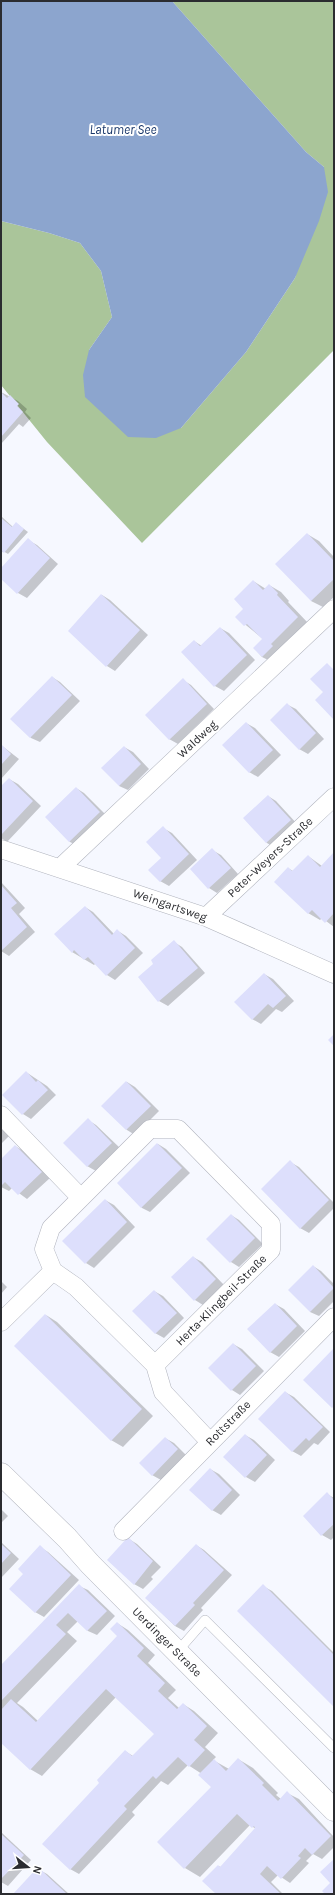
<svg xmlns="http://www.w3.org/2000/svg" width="335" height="1895" font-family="Karla,sans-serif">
<rect width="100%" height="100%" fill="#f6f8ff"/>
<path fill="#aac59a" d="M172,1H334V350L142,543L47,442L1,385V221L49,233L80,243L101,271L112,317L89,350L181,428L246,352L295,278L324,167L306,152Z"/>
<path fill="#8ca5ce" d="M1,1H172L306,152L324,167L328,192L319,221L295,278L246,352L181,428L156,438L128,437L85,397L83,375L89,350L112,317L101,271L80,243L49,233L1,221Z"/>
<path fill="#0003" d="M1,392L18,401L27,409L25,412L31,418L23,427L19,424L1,444Z
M1,516L13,527L16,523L28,532L8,554L3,551L1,554Z
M307,534L319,541L334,557V597L323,607L311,601Z
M28,540L37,545L58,564L27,598L18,593L1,577V570Z
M253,581L266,589L269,585L281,592L289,601L288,602L309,624L274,663L262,657L254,648L263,639L236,617L244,609Z
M102,595L110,600L148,635L115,671L107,666Z
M220,628L229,633L255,660L224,691L215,686L194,641L202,646Z
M52,677L60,682L80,701L40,742L31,738L12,719Z
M183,680L191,685L214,709L178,744L169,739Z
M288,705L296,709L324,739L308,754L299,749Z
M246,723L255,728L281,755L258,777L249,772Z
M1,745L19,759L1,779Z
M124,747L133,752L149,769L128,790L119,786Z
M9,779L18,784L41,806L7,842L1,838V788Z
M76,788L84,793L108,817L78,846L70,842L46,817Z
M268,796L276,801L299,826L275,848L267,843L244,818Z
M163,828L172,833L197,860L169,886L160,881Z
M212,850L221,855L238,874L217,893L209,888Z
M334,853V927L322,918L320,920L308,913L288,868L293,871L308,856L322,866Z
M1,882L25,908L19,914L35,932L9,956L1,951Z
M85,907L93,912L114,934L118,931L126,936L143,953L115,980L107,975L96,963L94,965L72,952Z
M174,942L182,947L205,973L168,1006L159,1001L155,964Z
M264,974L273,979L294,1001L282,1012L276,1009L261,1024L252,1019Z
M26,1072L47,1086L56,1095L31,1119L23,1114L3,1095Z
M127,1082L135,1087L159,1111L135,1135L127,1130L103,1106Z
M88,1120L96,1125L120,1148L96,1171L87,1166Z
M1,1128L9,1136L1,1144Z
M158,1144L166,1149L190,1173L150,1212L142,1208L118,1183Z
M15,1146L24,1151L50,1178L27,1199L12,1188L9,1191L1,1187V1161Z
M290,1162L299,1167L334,1203V1208L309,1233L300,1228Z
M105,1200L114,1205L135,1227L94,1268L86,1263Z
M231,1215L239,1220L263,1244L239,1267L231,1262L208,1239Z
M193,1257L202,1262L224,1285L203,1305L195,1300Z
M313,1266L321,1271L334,1284V1301L319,1316L310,1312Z
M1,1281L7,1287L1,1294Z
M154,1291L163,1296L184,1318L164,1338L155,1333Z
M275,1304L284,1309L305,1331L279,1357L270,1352Z
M46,1315L57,1322L153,1416L123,1447L111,1440Z
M233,1344L242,1349L264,1371L240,1395L232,1390Z
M285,1392L294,1397L330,1432L318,1445L314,1443L301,1456L292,1451Z
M245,1435L254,1440L275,1460L255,1482L246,1477Z
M165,1438L174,1443L186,1455L161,1480L152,1475Z
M210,1469L219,1474L240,1495L221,1515L212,1510Z
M327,1494L334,1498V1537L331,1540L322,1535L304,1516Z
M1,1509L8,1516L1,1523Z
M129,1539L137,1544L161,1567L151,1577L153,1579L143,1589L134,1584Z
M1,1542L19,1559L1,1578Z
M196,1545L204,1550L232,1575L201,1608L203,1610L184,1631L175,1626L146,1598Z
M40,1547L48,1552L79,1580L44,1617L35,1612L24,1574Z
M79,1586L88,1590L115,1616L97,1635L88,1631L78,1621L67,1632L77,1641L17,1703L23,1707L38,1721L119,1636L117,1623L128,1630L155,1655L148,1663L176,1690L168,1698L179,1708L183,1704L194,1711L218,1733L205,1747L216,1757L213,1760L229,1769L238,1759L253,1768L278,1793L276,1795L281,1799L287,1793L299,1799L334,1837V1847L322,1859L313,1854L306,1861L309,1863L290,1883L278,1875L271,1882L283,1894H217L218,1866L221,1867L256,1829L250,1825L200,1877L185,1868L212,1787L202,1774L188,1765L168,1785L161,1781L132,1812L135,1815L79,1874L70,1869L101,1783L125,1751L133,1756L155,1734L116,1697L42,1776L30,1769L1,1741V1666Z
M263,1586L272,1591L334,1653V1706Z
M1,1832L31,1860L8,1886L1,1882Z
M38,1869L47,1874L69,1894H15Z"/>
<path fill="#dddffc" d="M1,392L7,398L10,395L19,404L17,406L23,412L1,437Z
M1,518L12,527L16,522L24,529L4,553L1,550Z
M307,533L334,561V579L311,601L275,564Z
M28,538L50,558L17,594L1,579V568Z
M253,580L263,590L269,584L278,593L277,595L298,617L271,644L273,646L262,657L253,648L262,639L247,624L244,626L235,617L243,609L234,599Z
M101,594L140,630L106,667L68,631Z
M220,627L247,655L214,687L181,652L194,640L200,646Z
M327,663L334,670V720L315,700L323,692L310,679Z
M52,676L72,695L30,738L10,719Z
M183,678L207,704L169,740L145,715Z
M287,703L316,733L299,750L270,720Z
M246,722L273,750L249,773L222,745Z
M1,744L11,754L1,765Z
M124,746L141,764L119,786L101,768Z
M9,778L33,801L1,835V786Z
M76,787L100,812L69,842L45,817Z
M268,795L291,820L266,843L243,818Z
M163,826L189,854L160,882L148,870L161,858L146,842Z
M212,848L231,868L208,889L190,869Z
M334,852V913L325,923L312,910L308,914L274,882L288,867L292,871L308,855L320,867Z
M1,885L17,903L11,908L27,927L1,951Z
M85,906L112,935L117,929L135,948L106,976L88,957L84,960L74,950L72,953L54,934Z
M174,940L198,968L158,1002L138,977L153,964L151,960Z
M264,973L286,996L273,1008L268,1004L252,1020L234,1002Z
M334,1034V1046L328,1040Z
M26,1071L36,1082L38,1080L48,1090L22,1115L2,1095Z
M126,1081L151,1106L126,1130L101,1106Z
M88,1118L112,1143L87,1167L63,1143Z
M157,1143L182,1168L141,1208L117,1183Z
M15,1145L42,1172L18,1195L5,1182L1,1186V1159Z
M290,1160L329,1200L300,1229L261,1189Z
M105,1199L127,1222L85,1264L62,1241Z
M231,1214L255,1238L230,1263L206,1239Z
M193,1256L216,1279L194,1301L171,1277Z
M313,1265L334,1288L310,1312L288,1290Z
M154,1290L177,1313L155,1334L132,1311Z
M275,1303L297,1326L270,1353L247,1329Z
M45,1314L142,1409L111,1441L14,1346Z
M233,1343L256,1366L231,1391L208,1368Z
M334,1348V1406L332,1408L303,1380Z
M285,1391L323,1427L309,1441L306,1438L292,1452L258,1419Z
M245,1434L267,1455L245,1478L223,1457Z
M165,1437L178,1449L152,1476L139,1463Z
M210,1468L232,1490L212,1511L189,1490Z
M327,1492L334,1500V1524L321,1536L303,1516Z
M128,1537L153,1561L134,1585L107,1560Z
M1,1544L11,1553L1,1564Z
M196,1544L224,1570L193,1603L195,1605L175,1626L145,1598Z
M40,1545L71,1575L35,1613L9,1589L23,1574L18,1569Z
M79,1584L107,1611L87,1631L68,1613L56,1625L66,1634L1,1701V1665Z
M263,1584L334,1655V1707L237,1611Z
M117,1622L144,1648L137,1656L165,1683L158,1691L177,1709L183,1703L207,1726L194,1740L205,1750L189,1767L178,1757L156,1779L153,1776L124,1806L127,1809L70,1870L42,1844L99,1783L97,1780L125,1750L132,1756L154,1734L106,1689L30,1770L1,1743V1710L11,1699L36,1722L117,1636L110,1629Z
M238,1758L264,1783L262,1785L278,1801L287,1791L331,1836L312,1855L305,1848L298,1856L301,1858L281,1879L267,1866L260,1874L281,1894H216L202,1881L218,1865L220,1867L255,1828L254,1826L252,1828L237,1814L184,1869L157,1842L211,1787L198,1775L214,1759L226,1771Z
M1,1834L24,1855L1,1879Z
M334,1859V1894H325L322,1891L330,1883L320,1872Z
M38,1867L56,1884L67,1894H13Z"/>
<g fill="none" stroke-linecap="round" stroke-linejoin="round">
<g stroke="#b1b4be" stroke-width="10">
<path id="service" d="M177,1652L205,1620L334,1748"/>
</g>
<g stroke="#b1b4be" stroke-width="19">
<path id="minor" d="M1,849L206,917L334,974
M60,868L334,609
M206,917L334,797
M1,1115L81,1198
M53,1271L44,1249L51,1228L150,1129H178L271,1224V1250L155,1365
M1,1322L53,1271L76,1287L155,1365L163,1392L210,1442
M123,1531L334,1317"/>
</g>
<g stroke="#b1b4be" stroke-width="23">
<path id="tertiary" d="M1,1474L67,1538L90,1564L334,1810"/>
</g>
<use href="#service" stroke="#fff" stroke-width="9"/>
<use href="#minor" stroke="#fff" stroke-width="18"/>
<use href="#tertiary" stroke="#fff" stroke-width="22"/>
</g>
<g text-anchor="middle" stroke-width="4" stroke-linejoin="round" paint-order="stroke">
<g font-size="12" fill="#2b2c30" stroke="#fff">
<text transform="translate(197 739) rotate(-43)" y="4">Waldweg</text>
<text transform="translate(270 857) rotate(-43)" y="4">Peter-Weyers-Straße</text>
<text transform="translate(170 905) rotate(19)" y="4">Weingartsweg</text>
<text transform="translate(221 1300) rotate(-45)" y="4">Herta-Klingbeil-Straße</text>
<text transform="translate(228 1423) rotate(-45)" y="4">Rottstraße</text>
<text transform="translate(167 1642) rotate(45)" y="4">Uerdinger Straße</text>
</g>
<g font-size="13" font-style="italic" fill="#19376a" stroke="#fff">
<text x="123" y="134">Latumer See</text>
</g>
</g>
<rect width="335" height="1895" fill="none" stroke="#2b2c30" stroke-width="4"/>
<g transform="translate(28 1867) rotate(107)" stroke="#ffffff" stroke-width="3" paint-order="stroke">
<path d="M0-3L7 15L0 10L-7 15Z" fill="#2b2c30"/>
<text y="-6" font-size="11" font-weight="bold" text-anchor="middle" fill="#2b2c30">N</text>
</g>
</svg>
